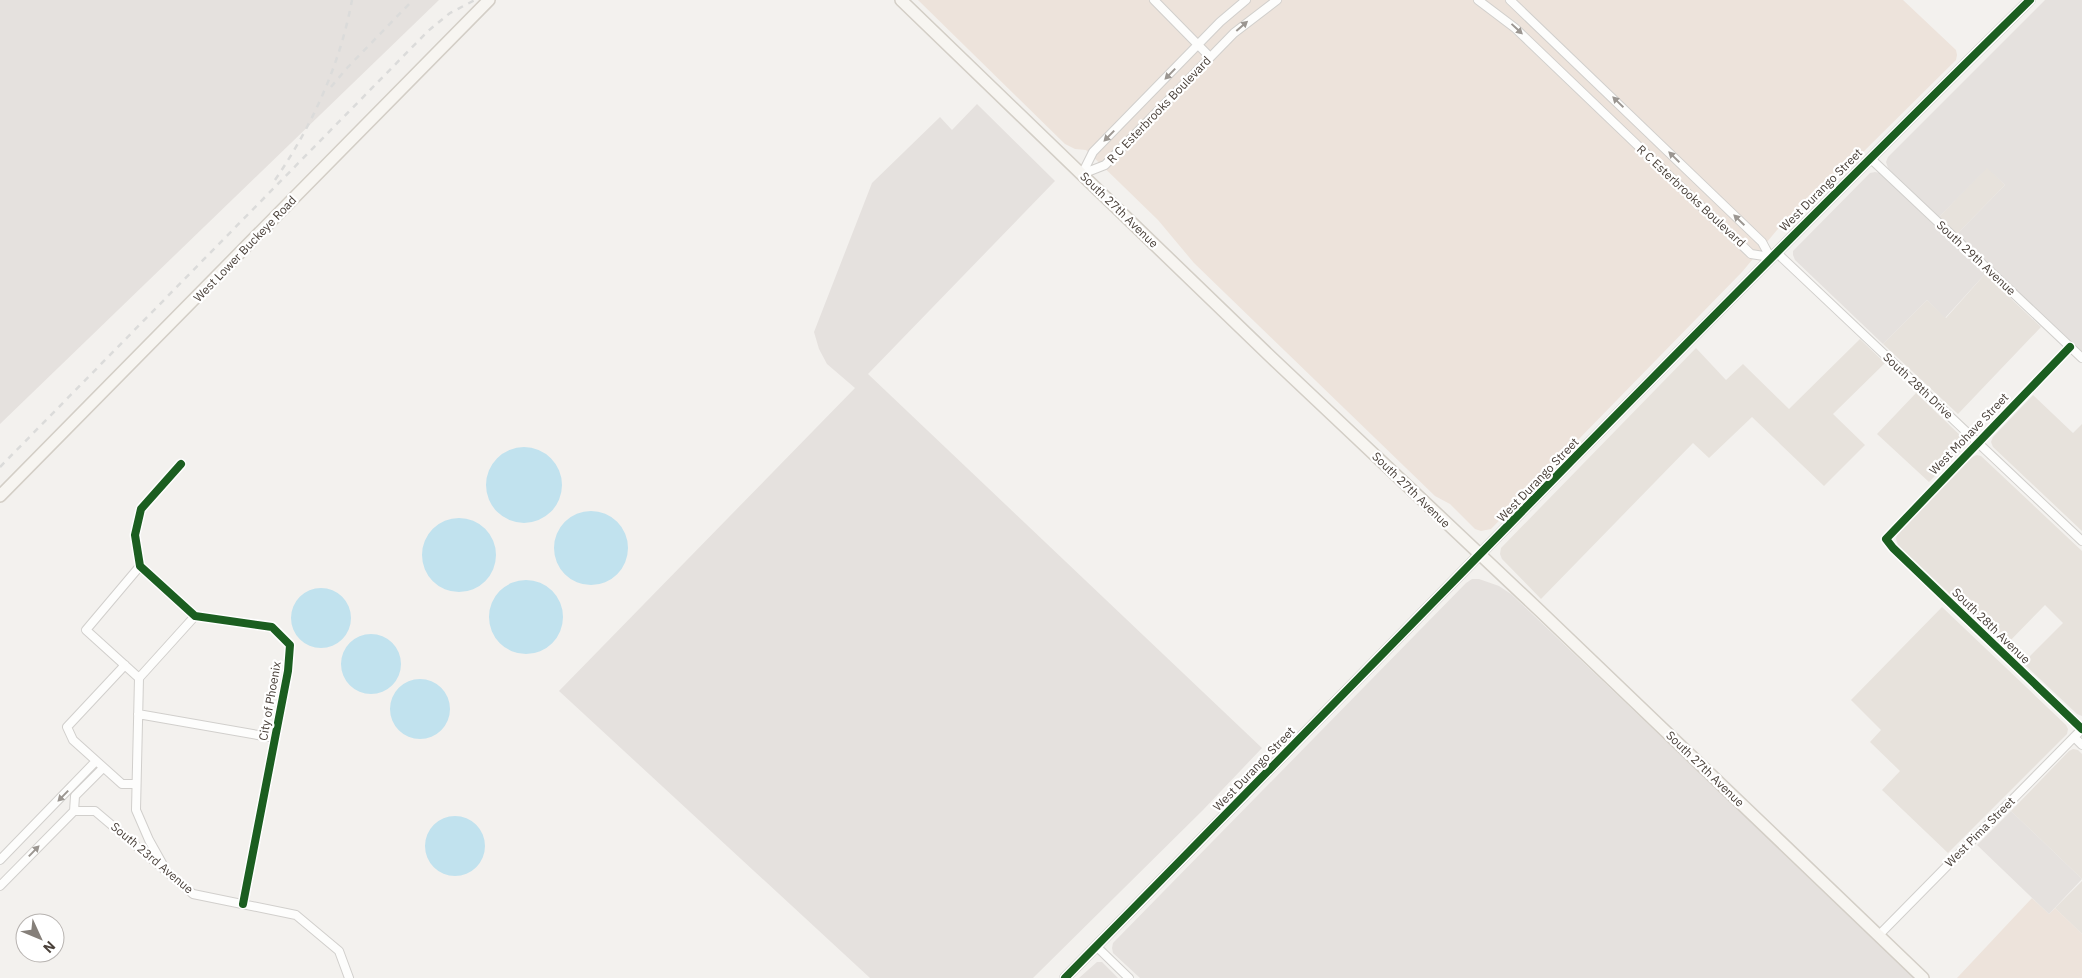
<svg xmlns="http://www.w3.org/2000/svg" width="2082" height="978" font-family="'IBM Plex Sans',sans-serif">
<rect width="100%" height="100%" fill="#f3f1ee"/>
<path fill="#e7e2dc" d="M1987,167L2005,185L1957,234L1939,217Z
M1985,274L2041,327L1958,414L1883,344L1927,300L1946,318Z
M1860,339L1885,363L1833,414L1865,445L1824,486L1752,417L1709,458L1693,443L1541,599L1502,559L1500,554L1501,548L1696,348L1726,380L1743,364L1789,409Z
M1916,393L1963,438L1965,443L1963,448L1929,482L1877,434Z
M2033,395L2073,433L2082,424V531L1993,447L1991,442L1993,437Z
M1977,455L1981,456L2082,551V716L2077,714L2023,663L2063,623L2045,605L2005,646L1898,545L1896,539L1897,534L1972,457Z
M1942,607L2066,725L2068,729L2067,734L1948,853L1882,790L1900,771L1870,742L1881,730L1851,700Z
M2073,749L2078,750L2082,754V879L2011,811L2069,751Z
M2082,881V934L2055,908Z"/>
<path fill="#ede3db" d="M918,0H1903L1956,50L1957,55L1956,60L1854,161L1812,195L1777,230L1742,272L1491,529L1481,531L1475,529L1450,504L1435,496L1194,263L1158,220L1086,150L1075,149L1065,144Z
M2032,898L2049,914L2055,908L2082,934V978H1957Z"/>
<path fill="#e5e1de" d="M0,0H439L0,424Z
M2045,0H2082V354L1957,234L2005,185L1987,168L1939,217L1888,168L1886,162L1888,157Z
M977,104L1055,181L868,374L1262,748L1203,810L1033,978H870L559,691L855,388L827,364L819,349L814,332L872,183L940,117L952,130Z
M1875,172L1880,173L1985,274L1945,318L1927,300L1883,344L1795,260L1793,255V251L1870,173Z
M1472,579H1479L1499,586L1511,594L1915,978H1140L1113,953L1112,948L1113,943L1466,583Z
M2011,811L2082,879L2049,914L1977,845Z
M1097,962H1102L1118,978H1079Z"/>
<path fill="#c1e2ee" d="M486 485a38 38 0 1 1 76 0a38 38 0 1 1-76 0Z
M554 548a37 37 0 1 1 74 0a37 37 0 1 1-74 0Z
M422 555a37 37 0 1 1 74 0a37 37 0 1 1-74 0Z
M489 617a37 37 0 1 1 74 0a37 37 0 1 1-74 0Z
M291 618a30 30 0 1 1 60 0a30 30 0 1 1-60 0Z
M341 664a30 30 0 1 1 60 0a30 30 0 1 1-60 0Z
M390 709a30 30 0 1 1 60 0a30 30 0 1 1-60 0Z
M425 846a30 30 0 1 1 60 0a30 30 0 1 1-60 0Z"/>
<g fill="none" stroke-linecap="round" stroke-linejoin="round">
<g stroke="#d1cfcc" stroke-width="10">
<path id="minor" d="M1154,0L1210,57
M1478,0L1515,28L1751,254L1770,257
M1510,0L1762,242L1770,257
M1870,158L2082,358
M1082,174L1105,165L1234,33L1277,0
M1082,174L1093,152L1220,22L1246,0
M1776,252L2082,541
M2070,347L1886,539L1893,548L2082,729
M181,464L141,509L135,535L140,566L195,616L272,627L290,645L288,671L243,904
M125,665L67,727L73,740L122,784H136
M139,678L86,630L140,566
M138,714L275,738
M2074,737L2082,745
M74,811H95L193,894L296,915L339,951L349,978
M0,860L96,761
M163,865L149,840L136,810L139,678L195,616
M0,886L74,811L75,796L103,768
M1879,935L2082,729
M1096,946L1129,978"/>
</g>
<g stroke="#d1cfcc" stroke-width="12">
<path id="tertiary" d="M1065,978C1386,652 1703,322 2030,0"/>
</g>
<g stroke="#d3cec6" stroke-width="14">
<path id="secondary" d="M901,0L1273,359L1540,611L1923,978
M0,496L489,0"/>
</g>
<use href="#minor" stroke="#fdfdfc" stroke-width="8"/>
<use href="#tertiary" stroke="#fdfdfc" stroke-width="10"/>
<use href="#secondary" stroke="#f7f5f1" stroke-width="11"/>
<path stroke="#dbdbda" stroke-width="2.5" stroke-dasharray="6 6" stroke-linecap="butt" d="M331,87L347,68L413,0
M275,180C312,126 340,65 352,0
M0,467L428,31L450,13L475,0"/>
<g stroke="#fff" stroke-width="11">
<path id="cycleway" d="M2070,347L1886,539L1893,548L2082,729
M181,464L141,509L135,535L140,566L195,616L272,627L290,645L288,671L243,904
M1065,978C1386,652 1703,322 2030,0"/>
</g>
<use href="#cycleway" stroke="#1b5e20" stroke-width="8"/>
</g>
<defs><path id="oneway-solid" d="M-6-.8H1V-3.2L6.5 0L1 3.2V.8H-6Z" transform="scale(1.25)"/></defs>
<g fill="#9b9691">
<use href="#oneway-solid" transform="translate(1242 26) rotate(-41)"/>
<use href="#oneway-solid" transform="translate(1517 29) rotate(43)"/>
<use href="#oneway-solid" transform="translate(1170 74) rotate(134)"/>
<use href="#oneway-solid" transform="translate(1618 102) rotate(-136)"/>
<use href="#oneway-solid" transform="translate(1109 136) rotate(134)"/>
<use href="#oneway-solid" transform="translate(1674 157) rotate(-136)"/>
<use href="#oneway-solid" transform="translate(1739 220) rotate(-136)"/>
<use href="#oneway-solid" transform="translate(63 796) rotate(134)"/>
<use href="#oneway-solid" transform="translate(34 851) rotate(-46)"/>
</g>
<g text-anchor="middle" stroke-width="4.5" stroke-linejoin="round" paint-order="stroke">
<g font-size="12" fill="#4a413a" stroke="#fff">
<text transform="translate(1159 110) rotate(-46)" y="4">R C Esterbrooks Boulevard</text>
<text transform="translate(1821 190) rotate(-45)" y="4">West Durango Street</text>
<text transform="translate(1691 196) rotate(43)" y="4">R C Esterbrooks Boulevard</text>
<text transform="translate(1119 210) rotate(44)" y="4">South 27th Avenue</text>
<text transform="translate(245 249) rotate(-46)" y="4">West Lower Buckeye Road</text>
<text transform="translate(1976 258) rotate(43)" y="4">South 29th Avenue</text>
<text transform="translate(1918 386) rotate(43)" y="4">South 28th Drive</text>
<text transform="translate(1969 434) rotate(-46)" y="4">West Mohave Street</text>
<text transform="translate(1538 480) rotate(-46)" y="4">West Durango Street</text>
<text transform="translate(1411 490) rotate(44)" y="4">South 27th Avenue</text>
<text transform="translate(1991 626) rotate(44)" y="4">South 28th Avenue</text>
<text transform="translate(270 701) rotate(-80)" y="4">City of Phoenix</text>
<text transform="translate(1254 769) rotate(-46)" y="4">West Durango Street</text>
<text transform="translate(1705 769) rotate(44)" y="4">South 27th Avenue</text>
<text transform="translate(1980 832) rotate(-45)" y="4">West Pima Street</text>
<text transform="translate(152 858) rotate(40)" y="4">South 23rd Avenue</text>
</g>
</g>
<g transform="translate(40 938) rotate(134)"><circle r="24" fill="#ffffff" stroke="#b7b3b0"/>
<path d="M0-4L9 19L0 12L-9 19Z" fill="#857f79"/>
<text y="-8" font-size="14" font-weight="bold" text-anchor="middle" fill="#4a413a">N</text>
</g>
</svg>
